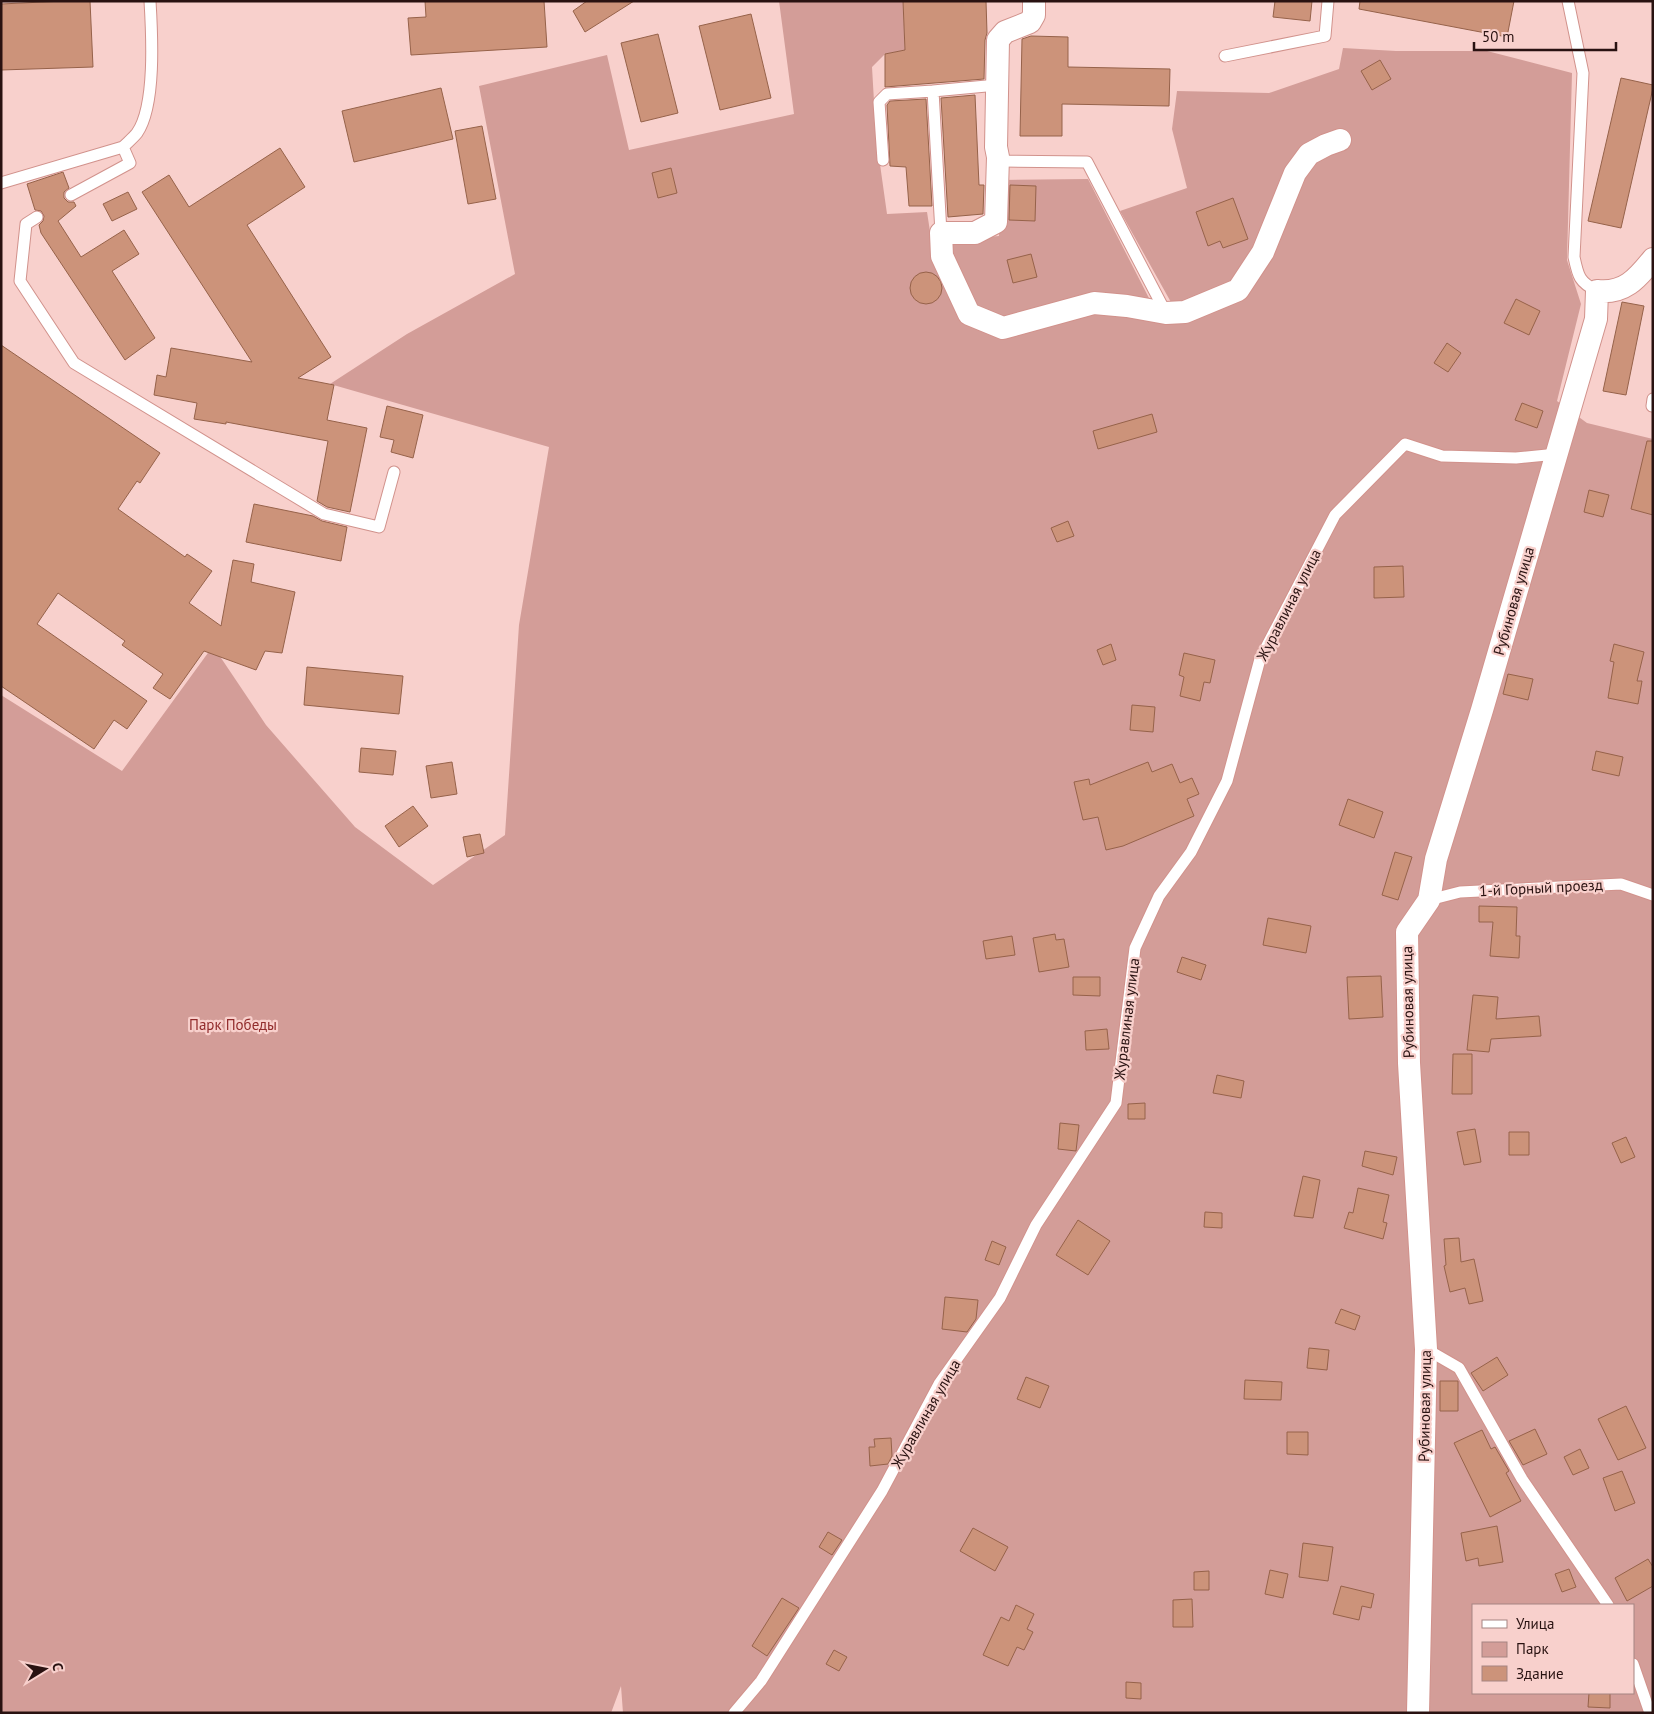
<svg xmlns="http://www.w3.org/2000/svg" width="1654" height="1714" font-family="'PT Sans',sans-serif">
<rect width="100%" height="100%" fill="#f8d0cc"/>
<path fill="#d39d98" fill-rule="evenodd" d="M779,1H903L905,50L885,54L872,67L876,136L887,214L927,212L931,238L989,330L1092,310L1172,304L1120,211L1187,188L1172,129L1177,91L1269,93L1339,69L1343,48L1396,51H1487L1572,73L1567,260L1581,304L1557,401L1587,423L1653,439V1713H623L621,1686L611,1713H1V695L122,771L213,646L266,725L355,827L433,885L505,835L519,625L549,447L330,384L407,334L515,274L479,86L607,55L629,150L794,114ZM1473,1605H1633V1693H1473Z
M1088,179L1151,302L1005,321L972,307L948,247L952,240L999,236L1001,180Z"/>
<path fill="#cc937a" stroke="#96624a" d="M64,1H90L93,67L1,70V4Z
M425,1H544L547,47L411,55L408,18L426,17Z
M587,1H634L585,32L573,11Z
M903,1H986L987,33L985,40L984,79L885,87V54L905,50Z
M1275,1H1312L1310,21L1273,17Z
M1360,1H1514L1507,37L1359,9Z
M751,14L771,98L720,110L699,26Z
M658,34L678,113L641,122L621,43Z
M1031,36L1068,37V67L1170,69L1169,106L1062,104V136H1020L1022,39Z
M1380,60L1391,79L1372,90L1361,71Z
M1621,78L1653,85V88L1621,228L1588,221Z
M441,88L453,139L354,162L342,111Z
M975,95L979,185H984L983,214L948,217L941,98Z
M926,99L932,206H909L906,167L890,166L887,105L890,101Z
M482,126L496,199L468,204L455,131Z
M280,148L305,187L247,225L331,357L298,378L334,385L327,420L367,428L350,512L327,507L317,501L328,441L226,422V424L194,419L197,403L154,395L157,375L166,377L171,348L252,362L142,192L169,175L189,207Z
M671,168L677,193L658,198L652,173Z
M63,172L69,188L64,192V198L68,202H74L76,206L58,221L81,257L124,230L139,254L112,271L155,338L125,360L41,233L39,225L43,221L44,216L41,211L35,210L27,184Z
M1010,185L1036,186L1035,221L1009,220Z
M128,192L137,209L112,221L103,204Z
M1233,198L1248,239L1223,248L1220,241L1208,246L1196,212Z
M1031,254L1037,277L1013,283L1007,260Z
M910 288a16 16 0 1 1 32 0a16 16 0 1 1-32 0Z
M1516,299L1540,311L1529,335L1504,323Z
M1622,302L1644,306L1626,395L1603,391Z
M1447,343L1461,353L1448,372L1434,363Z
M1,345L160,453L140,483L137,481L118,509L185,557L187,554L212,571L189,603L221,626L233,560L254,564L251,582L295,592L282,653L265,651L256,670L204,651L170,699L153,688L163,674L122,645L125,641L58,593L37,624L147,701L127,729L114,720L94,749L1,686Z
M1522,403L1543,411L1537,428L1515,420Z
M387,406L423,415L413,458L391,452L394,440L380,437Z
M1152,414L1157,432L1098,449L1093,431Z
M1647,441H1653V515L1631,509Z
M1589,490L1609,495L1603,517L1584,512Z
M254,504L313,516L322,521L347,527L341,561L246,542Z
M1068,521L1074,536L1057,542L1051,528Z
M1403,566L1404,597L1374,598V567Z
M1111,644L1116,660L1103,665L1097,650Z
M1614,644L1644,652L1637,681H1642L1638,704L1608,698L1614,662L1610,661Z
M1184,653L1215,660L1210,683L1204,682L1200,701L1180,696L1184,677L1179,675Z
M307,667L403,676L399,714L304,705Z
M1508,674L1533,679L1528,700L1503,694Z
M1132,705L1155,707L1153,732L1130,730Z
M361,748L396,751L393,775L359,772Z
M1596,751L1623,757L1619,776L1592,770Z
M452,762L457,794L431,798L426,766Z
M1148,762L1152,772L1172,764L1180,783L1192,778L1199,794L1187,799L1194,816L1123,846L1106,850L1098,817L1083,820L1074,782L1089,779L1090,785Z
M1348,799L1383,812L1374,838L1339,825Z
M413,806L428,826L399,847L385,826Z
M480,834L484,853L467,857L463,837Z
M1395,852L1412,857L1398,900L1382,895Z
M1479,906L1517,907L1516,936H1520L1519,958L1490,956L1493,922H1479Z
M1268,918L1311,926L1306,953L1263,945Z
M1055,934L1056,940L1064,939L1069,967L1039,972L1033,938Z
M1012,936L1015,955L986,959L983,941Z
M1182,957L1206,965L1201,980L1177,972Z
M1381,976L1383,1017L1349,1019L1347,977Z
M1073,977H1100V996L1073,995Z
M1473,995L1498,997L1496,1019L1539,1016L1541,1036L1491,1039L1489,1052L1467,1050Z
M1107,1029L1109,1049L1086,1050L1085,1031Z
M1453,1054H1472V1094H1452Z
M1217,1075L1244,1081L1241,1098L1213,1093Z
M1145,1103V1119H1128V1104Z
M1060,1123L1079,1125L1076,1151L1058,1149Z
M1475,1129L1481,1162L1464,1165L1457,1132Z
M1509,1132H1529V1155H1509Z
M1626,1137L1635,1157L1621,1163L1612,1143Z
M1365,1151L1397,1157L1393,1175L1362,1166Z
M1303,1176L1320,1180L1313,1218L1294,1216Z
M1358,1188L1389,1195L1383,1222L1387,1223L1383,1239L1344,1228L1349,1212L1353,1213Z
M1205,1212L1222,1213V1228L1204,1227Z
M1078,1220L1110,1241L1088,1275L1056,1255Z
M1459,1238L1461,1262L1474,1259L1483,1301L1469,1304L1465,1288L1450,1292L1444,1266L1446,1265L1444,1239Z
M992,1241L1006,1247L999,1265L985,1260Z
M945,1297L978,1300L976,1319L967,1332L942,1329Z
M1341,1309L1360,1316L1355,1330L1335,1323Z
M1309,1348L1329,1350L1327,1370L1307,1368Z
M1497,1357L1508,1375L1483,1391L1471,1373Z
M1026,1377L1049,1386L1040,1408L1017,1399Z
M1245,1380L1282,1382L1281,1400L1244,1399Z
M1440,1381H1458V1411H1440Z
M1626,1406L1646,1448L1618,1460L1598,1419Z
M1535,1429L1547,1454L1523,1465L1509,1441Z
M1482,1430L1491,1449L1495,1447L1509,1471L1506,1473L1521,1501L1490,1517L1454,1443Z
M1287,1432H1308V1455L1287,1454Z
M891,1438L892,1456L888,1464L870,1466L869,1447H875L874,1439Z
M1580,1449L1589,1468L1573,1475L1564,1457Z
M1622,1471L1635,1503L1615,1511L1603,1478Z
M1497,1526L1503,1562L1479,1566L1478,1558L1466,1561L1461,1533Z
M973,1528L1008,1547L995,1571L960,1551Z
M828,1532L842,1540L832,1555L819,1547Z
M1303,1543L1333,1547L1328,1581L1299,1577Z
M1648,1559L1653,1567V1586L1627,1601L1615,1578Z
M1569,1569L1576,1587L1562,1592L1555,1574Z
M1270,1570L1288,1574L1283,1598L1265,1594Z
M1209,1571V1590H1194V1572Z
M1341,1586L1374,1594L1371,1608L1362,1606L1359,1620L1333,1614Z
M782,1598L799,1608L767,1656L752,1646Z
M1192,1599L1193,1627H1173V1600Z
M1016,1605L1034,1614L1027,1629L1033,1632L1024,1650L1017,1647L1008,1666L983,1655L1001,1617L1009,1621Z
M834,1650L847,1657L839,1671L826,1664Z
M1126,1682L1141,1683V1699L1126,1698Z
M1589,1693H1610V1708L1588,1707Z"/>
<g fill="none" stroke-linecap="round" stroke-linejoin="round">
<g stroke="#d1928c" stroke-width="13">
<path id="service" d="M1568,1L1583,73L1574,257C1578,276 1579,282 1597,291
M1225,56L1325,36L1328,1
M998,157L1003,161L1087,162L1166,313
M883,160L879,102L887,94L933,91
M1,183L123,147C128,142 133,138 137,133C156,106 152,34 150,1
M71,195L130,163L123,147
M37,217L26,224L20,281L74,363L324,514L379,527L394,472
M941,233L933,91L997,85
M1652,406L1653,399
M1429,900L1460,892L1621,884L1653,895
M1426,1349L1459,1368L1522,1479L1608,1605
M1633,1664L1650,1713
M734,1713L761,1681L882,1491L939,1384L1000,1298L1036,1225L1116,1103L1135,948L1159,896L1191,852L1227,781L1260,659L1335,515L1405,444L1442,456L1516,458L1557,454"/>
</g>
<g stroke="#d1928c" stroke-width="24">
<path id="minor" d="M1034,1V15L1030,22L1005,32L998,40L996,147L998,157L996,222L975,233H941L942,256L969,314L1003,328L1094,303L1127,306L1166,313L1185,312L1238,290L1263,252L1295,173L1309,154L1326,145L1340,140
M1418,1713L1426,1349L1409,1063L1407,932L1429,900L1436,859L1482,710L1596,319L1597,291C1624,294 1637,279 1653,259"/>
</g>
<use href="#service" stroke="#fff" stroke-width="11"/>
<use href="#minor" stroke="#fff" stroke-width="22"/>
</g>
<g text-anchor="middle" stroke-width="4.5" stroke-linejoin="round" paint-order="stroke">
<g font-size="15" fill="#291211" stroke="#f8d0cc">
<text transform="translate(1514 601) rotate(-74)" y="5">Рубиновая улица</text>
<text transform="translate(1289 605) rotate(-63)" y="5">Журавлиная улица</text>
<text transform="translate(1541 888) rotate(-3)" y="5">1-й Горный проезд</text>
<text transform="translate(1408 1002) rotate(-91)" y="5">Рубиновая улица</text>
<text transform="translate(1127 1019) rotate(-83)" y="5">Журавлиная улица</text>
<text transform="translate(1425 1406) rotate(-89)" y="5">Рубиновая улица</text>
<text transform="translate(926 1414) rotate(-60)" y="5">Журавлиная улица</text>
</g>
<g font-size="15" fill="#912b2b" stroke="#f8d0cc">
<text x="233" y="1030">Парк Победы</text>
</g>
</g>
<rect width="1654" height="1714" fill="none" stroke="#291211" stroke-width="5"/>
<rect x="1472" y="1604" width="162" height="90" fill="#f8d0cc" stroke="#a58481"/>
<rect x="1482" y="1620" width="25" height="8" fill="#ffffff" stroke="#a58481"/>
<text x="1516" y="1629" font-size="15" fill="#291211">Улица</text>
<rect x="1482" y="1642" width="25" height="15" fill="#d39d98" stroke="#a58481"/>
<text x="1516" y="1654" font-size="15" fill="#291211">Парк</text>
<rect x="1482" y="1666" width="25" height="15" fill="#cc937a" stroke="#a58481"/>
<text x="1516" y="1679" font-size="15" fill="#291211">Здание</text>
<g transform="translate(45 1669) rotate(80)" stroke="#f8d0cc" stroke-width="4" paint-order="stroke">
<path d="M0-4L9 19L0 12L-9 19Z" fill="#291211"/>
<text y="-8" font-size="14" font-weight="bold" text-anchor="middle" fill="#291211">С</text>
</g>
<path d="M1474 42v8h142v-8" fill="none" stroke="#291211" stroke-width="2.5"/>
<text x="1482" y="42" font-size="15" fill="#291211" stroke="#f8d0cc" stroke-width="4" paint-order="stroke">50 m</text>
</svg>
